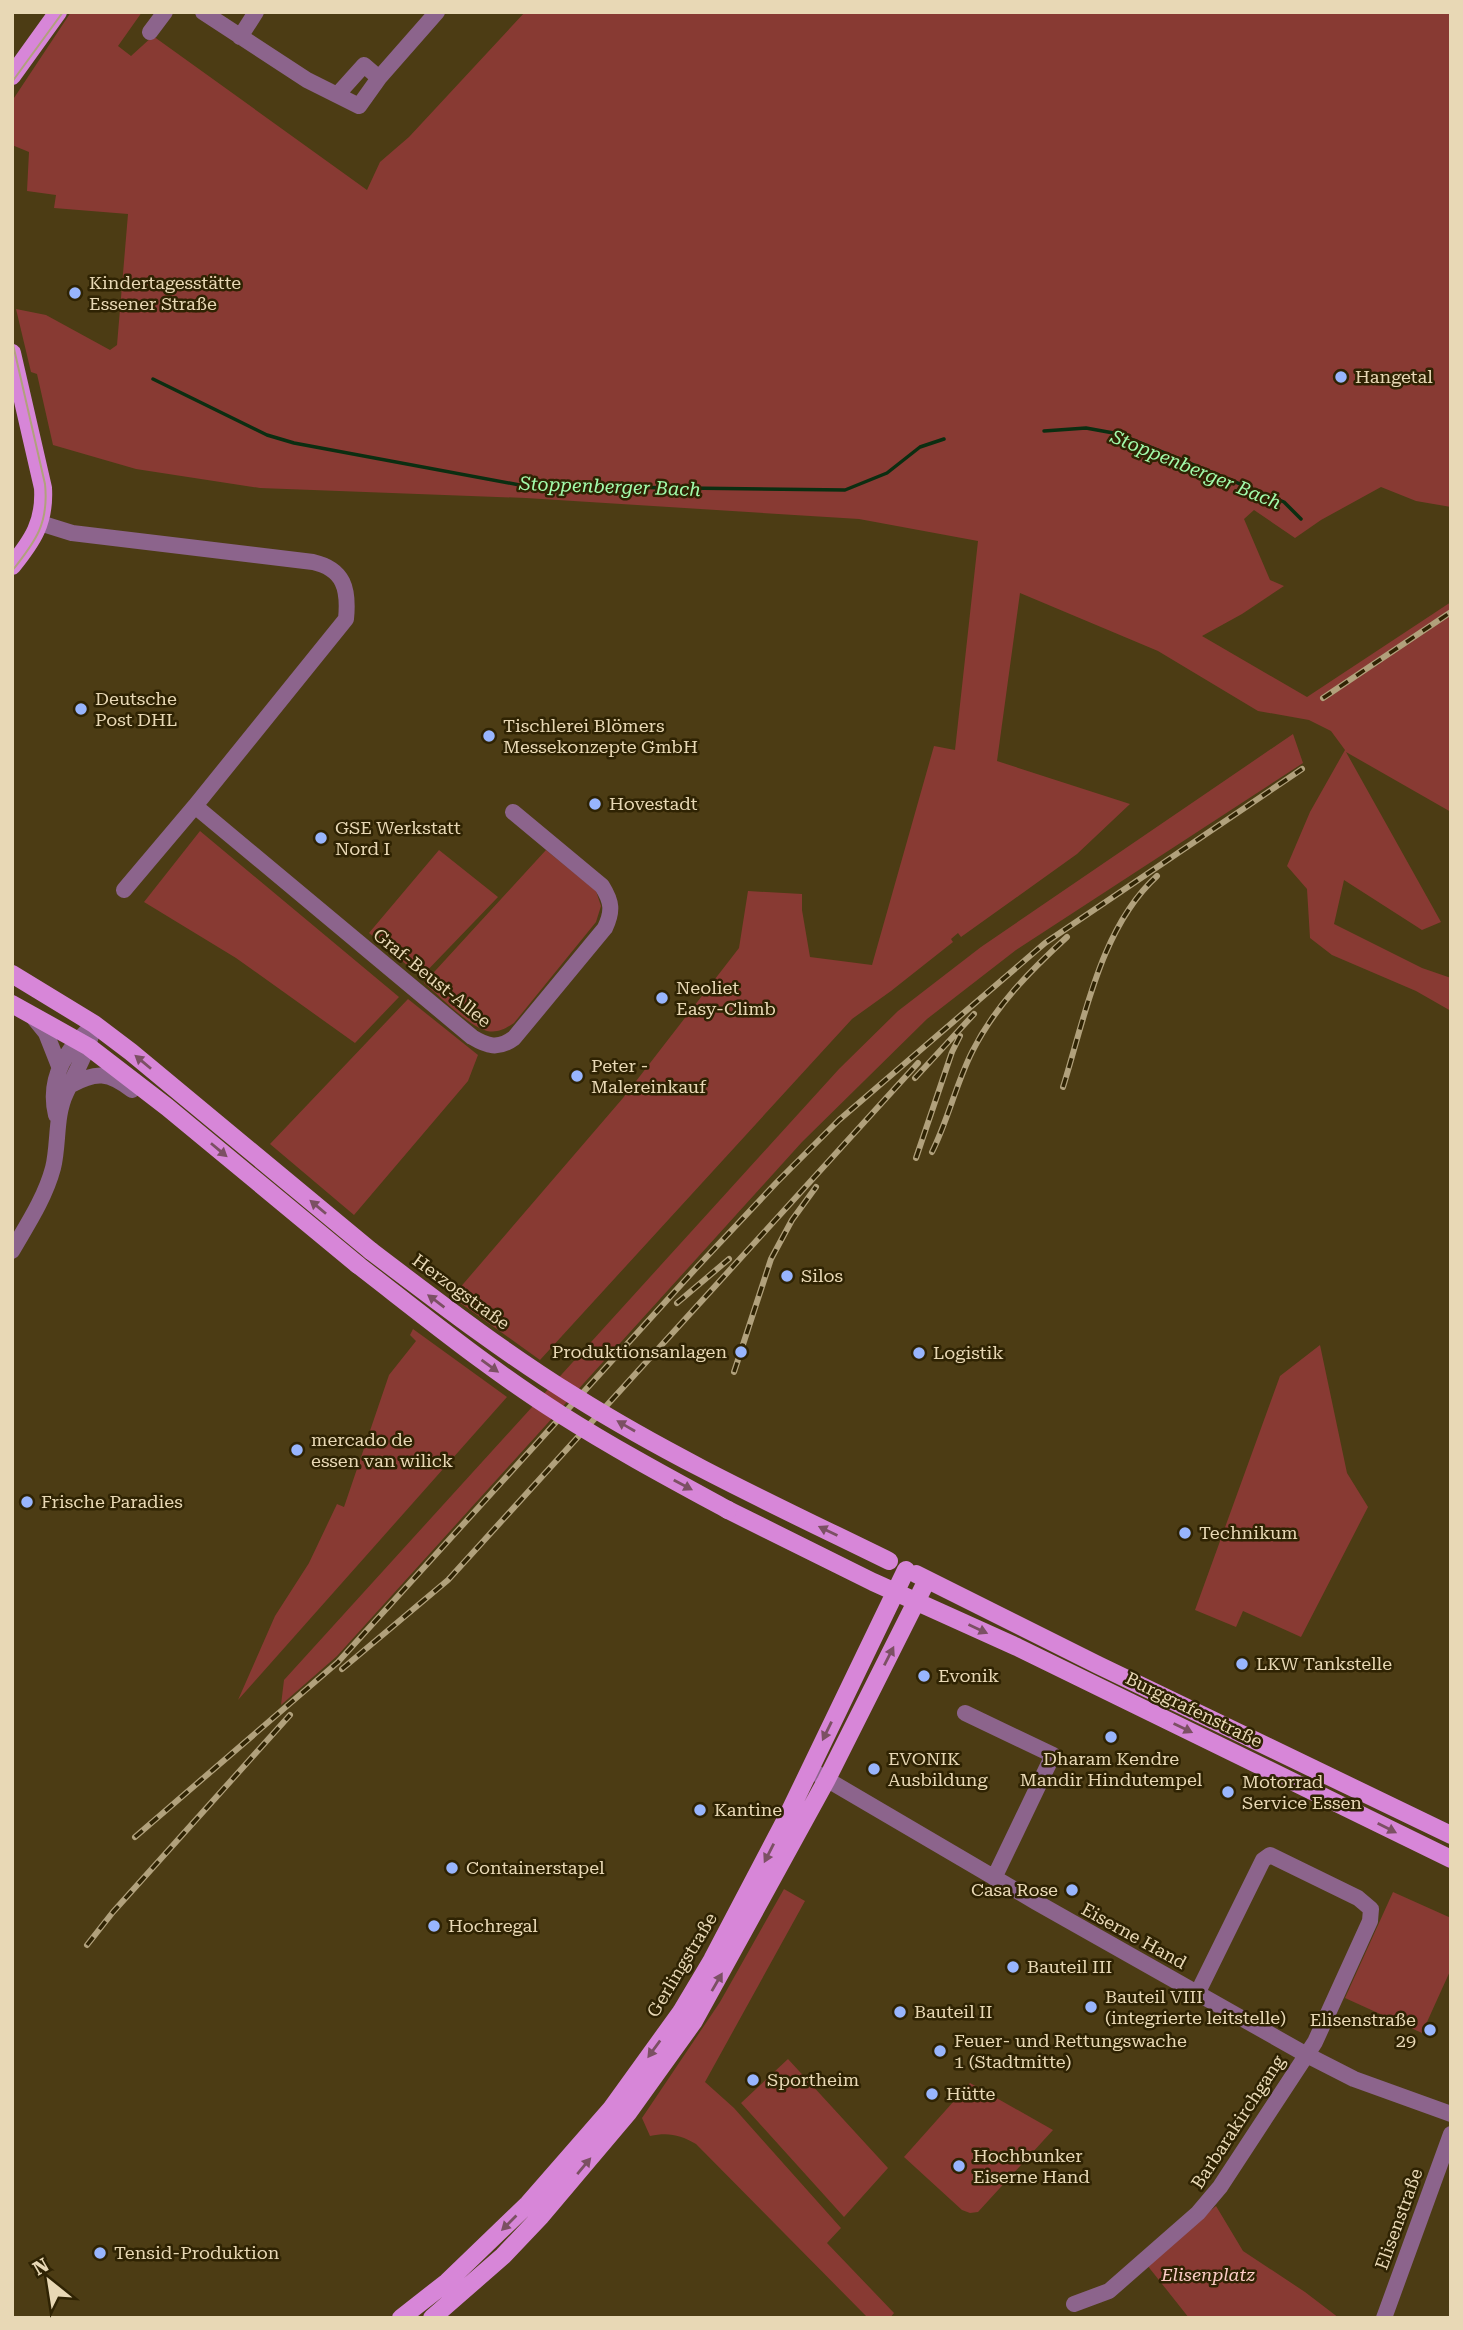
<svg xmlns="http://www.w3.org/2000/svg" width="1463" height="2330" font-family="'Roboto Serif',serif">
<rect width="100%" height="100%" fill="#4c3c14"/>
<path fill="#883a33" d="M71,12H142L118,46L131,56L153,36L367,190L380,162L409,137L525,12H1451V507L1416,501L1381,487L1321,520L1295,538L1254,510L1244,519L1270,580L1284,586L1242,614L1202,636L1307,697L1451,602V812L1346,752L1441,922L1422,930L1344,880L1334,924L1422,968L1451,978V1011L1416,991L1332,955L1310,938L1307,889L1287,866L1310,812L1345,750L1331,731L1309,720L1258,711L1158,651L1020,593L997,761L1130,804L1077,854L961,937L958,933L951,939L953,942L891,991L852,1019L540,1360L452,1297L623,1098L739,948L748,891L802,894V910L810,957L872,965L934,746L955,750L978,541L859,519L526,498L260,488L136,469L53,445L37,374L31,372L16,309L46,315L110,350L117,345L128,214L54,208L56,195L27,191L29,152L12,145V101Z
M1293,734L1303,763L1016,950L927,1019L802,1142L337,1656L281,1705L284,1680L839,1069L898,1011L981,947Z
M200,831L399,997L355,1043L236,958L144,902Z
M439,850L498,897L421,977L369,933Z
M546,850L596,891L601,906L596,922L514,1023C505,1029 498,1033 487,1031C468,1026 440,996 424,983Z
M408,999L478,1055L468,1081L354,1215L270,1144Z
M413,1329L507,1397L238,1700L275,1616L309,1563L337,1504L344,1507L389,1375L416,1341L410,1335Z
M1320,1345L1347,1473L1368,1507L1301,1637L1243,1611L1236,1627L1195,1610L1280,1376Z
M784,1889L805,1901L705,2082L734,2108L841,2228L827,2243L894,2313L890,2318H868L696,2144C680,2135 669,2132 650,2136L642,2118L720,2002Z
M1393,1892L1451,1918V1969L1422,2033L1345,1998Z
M788,2059L888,2168L844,2217L741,2103Z
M970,2083L1053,2130L978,2212L970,2213L962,2210L904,2157Z
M1216,2206L1243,2251L1305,2292L1339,2318H1189L1147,2265Z"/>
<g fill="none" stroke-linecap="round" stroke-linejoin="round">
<path stroke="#0b2e11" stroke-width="3.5" d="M153,379L267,435L294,443L525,486L845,490L887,473L920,447L944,439
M1044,431L1086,428L1119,434L1284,502L1301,519"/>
<path stroke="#8c648c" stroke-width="16" d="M203,12L307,80L359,106L379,78L437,12
M150,32L165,12
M240,37L256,12
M337,95L364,65L379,78
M40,523L72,533L313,562C344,569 349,589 346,619L195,806L124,890
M195,806L472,1037C487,1046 498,1050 514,1038L605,928C613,911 612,902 602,886L513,812
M33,1017L46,1033L59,1066
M71,1085C96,1071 109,1072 132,1090
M56,1115C48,1082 63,1054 86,1032
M12,1251C27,1225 45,1198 53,1168C59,1144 55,1116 66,1093C77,1069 88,1052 94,1024
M965,1713L1053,1755L994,1878
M816,1773L1036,1902L1305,2054L1354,2079L1451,2114
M1074,2304L1109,2291L1198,2213L1220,2187L1315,2042L1370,1921L1371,1909L1358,1898L1270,1855L1263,1860L1197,1994
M1384,2318L1451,2134"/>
<path stroke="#d786d8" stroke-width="18" d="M12,76L58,12
M12,353L43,488C45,522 33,540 12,566
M12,974L94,1024L131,1052L371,1251
M12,1004L89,1047L167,1107L358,1265
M728,1510L873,1582L1017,1647L1451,1859
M916,1574L1098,1665L1451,1835
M401,2318L447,2282L528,2204L611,2109L681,2012L712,1960L786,1819L906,1570
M432,2318L503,2256L541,2216L628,2113L694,2021L826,1781L927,1580"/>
<path stroke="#b1a17c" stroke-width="2" d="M12,82L63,12
M12,340L45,484C49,523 36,541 12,571"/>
<g stroke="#b1a17c" stroke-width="6">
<path id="rail" d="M1323,698L1451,612
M915,1078L974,1014
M1063,1087C1085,1017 1101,927 1157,876
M932,1152C948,1120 956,1084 972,1052C995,1006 1030,971 1067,937
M916,1158L952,1052L960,1036
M677,1303L729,1259
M734,1372L771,1259L792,1220L816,1187
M342,1669L448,1580L918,1063
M135,1837L338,1662L698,1266L777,1182L839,1120L1045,943L1302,769
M87,1945L113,1912L290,1715"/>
</g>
<use href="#rail" stroke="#2f2303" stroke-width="3.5" stroke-dasharray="10" stroke-linecap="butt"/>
<path stroke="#d786d8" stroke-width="18" d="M371,1251C437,1301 503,1352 574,1396C674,1459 783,1509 889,1561
M358,1265C424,1316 489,1369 560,1414C615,1449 671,1479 728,1510"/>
</g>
<defs><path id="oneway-solid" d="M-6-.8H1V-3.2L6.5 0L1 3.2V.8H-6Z" transform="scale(1.75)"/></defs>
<g fill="#7b5063">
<use href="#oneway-solid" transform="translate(143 1062) rotate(-140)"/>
<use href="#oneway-solid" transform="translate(219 1150) rotate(40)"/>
<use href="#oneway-solid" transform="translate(318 1207) rotate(-140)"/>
<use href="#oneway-solid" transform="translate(436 1301) rotate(-143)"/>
<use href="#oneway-solid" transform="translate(490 1366) rotate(36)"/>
<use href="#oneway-solid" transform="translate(626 1426) rotate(-150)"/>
<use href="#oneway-solid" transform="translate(683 1485) rotate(28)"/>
<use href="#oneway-solid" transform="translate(828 1531) rotate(-154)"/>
<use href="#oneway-solid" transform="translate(978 1629) rotate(25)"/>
<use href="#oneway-solid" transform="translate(889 1656) rotate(-63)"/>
<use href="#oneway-solid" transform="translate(1183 1728) rotate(26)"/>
<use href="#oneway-solid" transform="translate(827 1731) rotate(116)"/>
<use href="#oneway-solid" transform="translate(1387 1828) rotate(27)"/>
<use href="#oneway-solid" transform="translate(769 1853) rotate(117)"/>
<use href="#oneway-solid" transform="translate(717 1982) rotate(-60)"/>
<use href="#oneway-solid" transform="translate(654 2049) rotate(126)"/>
<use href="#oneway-solid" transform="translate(584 2166) rotate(-50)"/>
<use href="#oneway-solid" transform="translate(509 2223) rotate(135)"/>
</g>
<g fill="#98b5fd" stroke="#2f2303" stroke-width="2.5">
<circle cx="75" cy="293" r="7"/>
<circle cx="1341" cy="377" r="7"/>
<circle cx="81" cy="709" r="7"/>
<circle cx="489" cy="736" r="7"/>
<circle cx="595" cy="804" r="7"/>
<circle cx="321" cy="838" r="7"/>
<circle cx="662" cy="998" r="7"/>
<circle cx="577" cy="1076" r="7"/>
<circle cx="787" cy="1276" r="7"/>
<circle cx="741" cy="1352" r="7"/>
<circle cx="919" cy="1353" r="7"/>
<circle cx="297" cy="1450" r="7"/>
<circle cx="27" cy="1502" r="7"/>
<circle cx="1185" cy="1533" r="7"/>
<circle cx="1242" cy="1664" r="7"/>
<circle cx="924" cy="1676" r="7"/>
<circle cx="1111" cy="1737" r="7"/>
<circle cx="874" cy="1769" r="7"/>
<circle cx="1228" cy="1792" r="7"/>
<circle cx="700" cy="1810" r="7"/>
<circle cx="452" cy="1868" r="7"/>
<circle cx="1072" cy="1890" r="7"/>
<circle cx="434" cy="1926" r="7"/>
<circle cx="1013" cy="1967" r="7"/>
<circle cx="1091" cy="2007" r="7"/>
<circle cx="900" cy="2012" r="7"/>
<circle cx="1430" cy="2030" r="7"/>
<circle cx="940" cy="2051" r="7"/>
<circle cx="753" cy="2080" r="7"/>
<circle cx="932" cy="2094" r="7"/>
<circle cx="959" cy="2166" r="7"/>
<circle cx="100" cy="2253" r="7"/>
</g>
<g text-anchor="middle" stroke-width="5" stroke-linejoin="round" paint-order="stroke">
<g font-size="18" fill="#e8d8b5" stroke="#2f2303" text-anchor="start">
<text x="89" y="289">Kindertagesstätte<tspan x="89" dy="21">Essener Straße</tspan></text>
<text x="1355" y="383">Hangetal</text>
<text x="95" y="705">Deutsche<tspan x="95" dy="21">Post DHL</tspan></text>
<text x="503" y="732">Tischlerei Blömers<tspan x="503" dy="21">Messekonzepte GmbH</tspan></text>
<text x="609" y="810">Hovestadt</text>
<text x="335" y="834">GSE Werkstatt<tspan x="335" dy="21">Nord I</tspan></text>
<text x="676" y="994">Neoliet<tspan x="676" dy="21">Easy-Climb</tspan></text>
<text x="591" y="1072">Peter -<tspan x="591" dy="21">Malereinkauf</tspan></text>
<text x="801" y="1282">Silos</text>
<text x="727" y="1358" text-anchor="end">Produktionsanlagen</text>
<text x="933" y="1359">Logistik</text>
<text x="311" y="1446">mercado de<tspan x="311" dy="21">essen van wilick</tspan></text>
<text x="41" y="1508">Frische Paradies</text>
<text x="1199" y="1539">Technikum</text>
<text x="1256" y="1670">LKW Tankstelle</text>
<text x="938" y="1682">Evonik</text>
<text x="888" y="1765">EVONIK<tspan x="888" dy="21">Ausbildung</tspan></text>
<text x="1111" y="1765" text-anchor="middle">Dharam Kendre<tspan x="1111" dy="21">Mandir Hindutempel</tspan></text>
<text x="1242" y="1788">Motorrad<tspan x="1242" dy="21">Service Essen</tspan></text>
<text x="714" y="1816">Kantine</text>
<text x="466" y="1874">Containerstapel</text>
<text x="1058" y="1896" text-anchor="end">Casa Rose</text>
<text x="448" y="1932">Hochregal</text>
<text x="1027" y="1973">Bauteil III</text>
<text x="1105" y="2003">Bauteil VIII<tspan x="1105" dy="21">(integrierte leitstelle)</tspan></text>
<text x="914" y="2018">Bauteil II</text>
<text x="1416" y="2026" text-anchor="end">Elisenstraße<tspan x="1416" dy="21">29</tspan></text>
<text x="954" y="2047">Feuer- und Rettungswache<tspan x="954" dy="21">1 (Stadtmitte)</tspan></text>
<text x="767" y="2086">Sportheim</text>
<text x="946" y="2100">Hütte</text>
<text x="973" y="2162">Hochbunker<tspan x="973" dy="21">Eiserne Hand</tspan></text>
<text x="114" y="2259">Tensid-Produktion</text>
</g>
<g font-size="18" fill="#e8d8b5" stroke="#2f2303">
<text transform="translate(432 978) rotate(39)" y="6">Graf-Beust-Allee</text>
<text transform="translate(461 1292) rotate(36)" y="6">Herzogstraße</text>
<text transform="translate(1194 1710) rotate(26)" y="6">Burggrafenstraße</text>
<text transform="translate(1134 1936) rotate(29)" y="6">Eiserne Hand</text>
<text transform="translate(682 1965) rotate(-59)" y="6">Gerlingstraße</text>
<text transform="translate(1238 2122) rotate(-57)" y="6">Barbarakirchgang</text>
<text transform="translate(1399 2219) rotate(-70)" y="6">Elisenstraße</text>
</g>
<g font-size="18" font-style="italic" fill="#fbcbc5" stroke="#2f2303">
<text x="1208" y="2281">Elisenplatz</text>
</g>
<g font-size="19" font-style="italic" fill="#a2fcab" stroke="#2f2303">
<text transform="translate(1196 469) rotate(22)" y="7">Stoppenberger Bach</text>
<text transform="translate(610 486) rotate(2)" y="7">Stoppenberger Bach</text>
</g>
</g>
<rect width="1463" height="2330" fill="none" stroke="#e8d8b5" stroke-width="28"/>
<g transform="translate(49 2281) rotate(330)" stroke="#2f2303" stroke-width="5" paint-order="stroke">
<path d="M0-5L12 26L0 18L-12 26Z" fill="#e8d8b5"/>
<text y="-10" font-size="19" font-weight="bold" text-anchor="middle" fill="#e8d8b5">N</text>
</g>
</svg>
